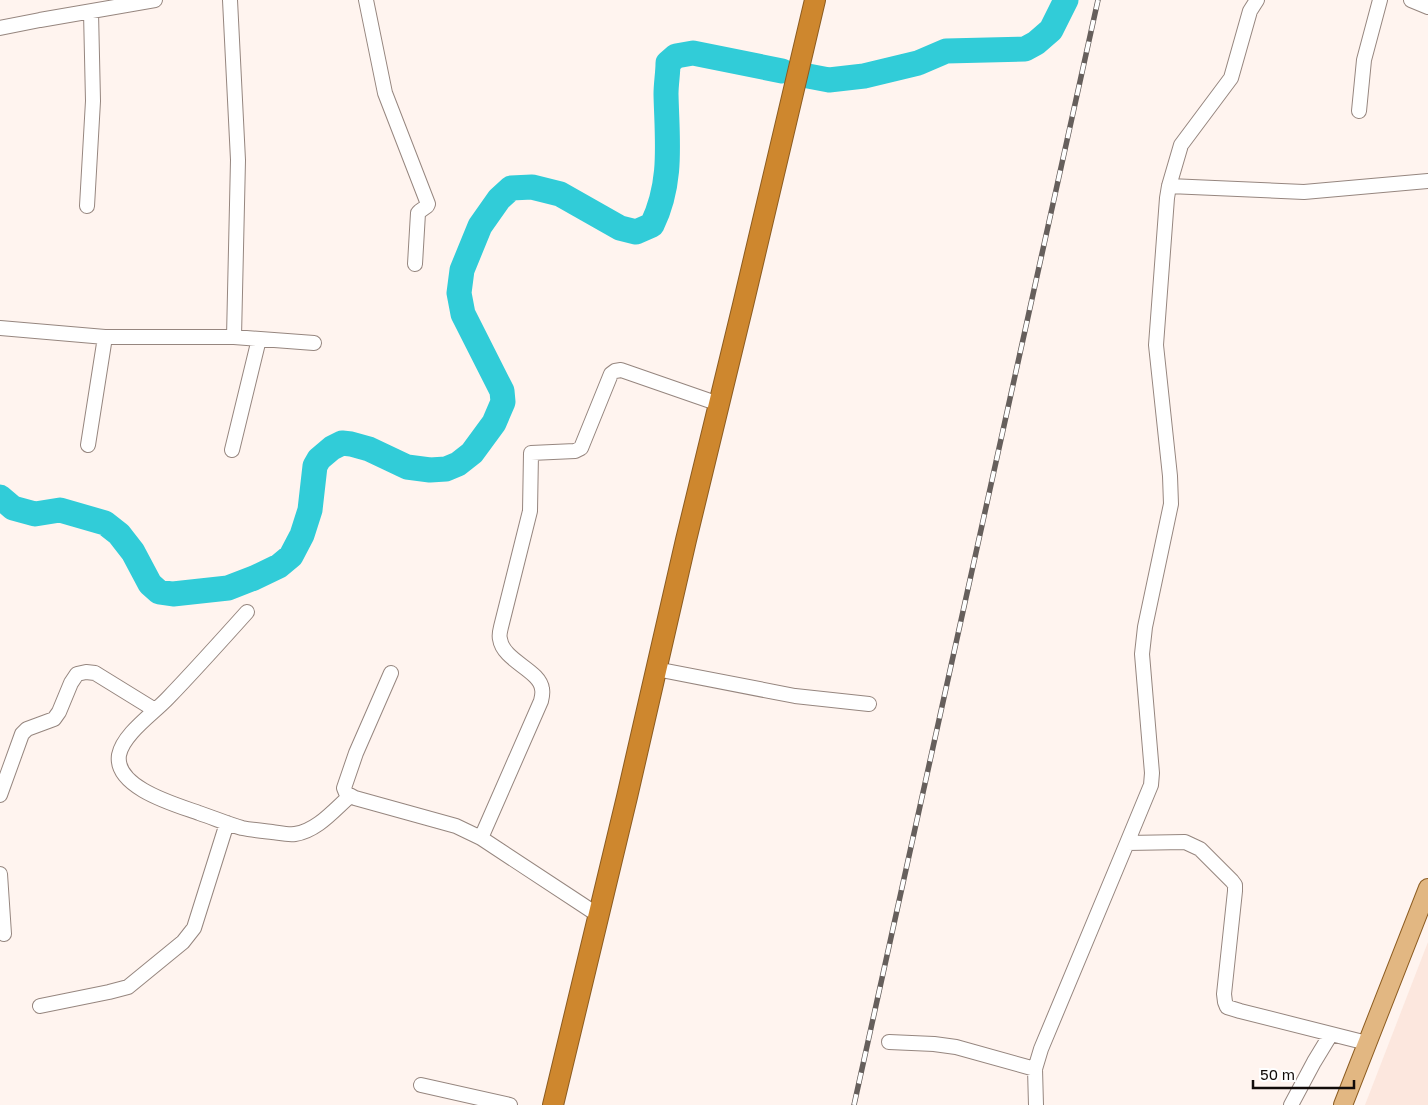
<svg xmlns="http://www.w3.org/2000/svg" width="1428" height="1105" font-family="'Golos Text',sans-serif">
<rect width="100%" height="100%" fill="#fff4ef"/>
<path fill="#fce7de" d="M1428,942V1105H1365Z"/>
<g fill="none" stroke-linecap="round" stroke-linejoin="round">
<path stroke="#31ccd8" stroke-width="25" d="M808,76L829,80L864,76L918,63L946,51L1025,49L1036,43L1051,30L1066,0
M0,497L13,508L35,514L60,510L105,523L119,534L133,552L150,584L159,592L173,594L228,588L254,578L279,566L291,556L302,535L310,510L315,466L319,459L332,448L342,443L351,444L369,449L407,467L430,470L446,469L458,464L472,453L494,423L503,402L502,391L463,314L459,293L462,270L480,226L499,199L511,188L532,187L560,194L620,228L636,232L652,225C673,182 667,140 666,94C666,84 668,73 668,63L676,56L693,53L782,71"/>
<g stroke="#96867f" stroke-width="16">
<path id="minor" d="M230,0L238,160L234,337
M366,0L385,93L428,204L427,206L420,211L418,213L415,264
M1411,0L1428,7
M0,28L40,20L155,0
M1359,111L1364,60L1380,0
M1169,186L1304,192L1428,181
M87,206L93,101L91,12
M0,328L105,337H234L314,343
M88,445L105,337
M232,450L259,339
M247,612C221,641 195,670 168,698C154,713 123,734 119,755C114,788 177,805 199,813C214,818 228,824 242,828C252,830 263,831 272,832C280,833 288,835 295,834C317,831 334,810 350,796
M656,669L795,696L869,704
M391,673L356,753L344,788L346,793L355,798L456,826L481,838L598,915
M0,795L22,734L27,729L54,719L59,712L71,683L77,674L86,672L95,673L155,710
M481,838L541,701C542,697 543,693 542,689C540,670 503,661 500,639C499,636 500,631 501,627L530,511L531,453L575,451L581,448L611,374L615,371L621,370L719,404
M1127,843L1185,842L1200,849L1232,881L1235,885V891L1224,994L1225,1002L1227,1007L1240,1011L1367,1043
M0,874L4,934
M40,1006L109,992L128,987L183,942L194,928L227,823
M889,1042L934,1044L956,1047L1035,1069
M421,1085L510,1105
M1036,1105L1035,1069L1041,1049L1127,843L1151,785L1152,773L1142,654L1145,627L1171,504L1170,476L1156,345L1167,198L1169,186L1181,145L1231,78L1250,11L1257,0
M1291,1105L1314,1062L1331,1034"/>
</g>
<g stroke="#8c5c21" stroke-width="20">
<path id="major" d="M1343,1105L1428,888"/>
</g>
<g stroke="#8c5c21" stroke-width="22">
<path id="highway" d="M553,1105L627,797L686,540L743,305L815,0"/>
</g>
<use href="#minor" stroke="#fff" stroke-width="14"/>
<use href="#major" stroke="#e2b782" stroke-width="18"/>
<use href="#highway" stroke="#ce872e" stroke-width="20"/>
<g stroke="#665f5c" stroke-width="5.5">
<path id="rail" d="M854,1105L1098,0"/>
</g>
<use href="#rail" stroke="#fff" stroke-width="4" stroke-dasharray="11" stroke-linecap="butt"/>
</g>
<path d="M1253 1080v8h101v-8" fill="none" stroke="#110b09" stroke-width="2.5"/>
<text x="1260" y="1080" font-size="15" fill="#110b09" stroke="#ffffff" stroke-width="4" paint-order="stroke">50 m</text>
</svg>
